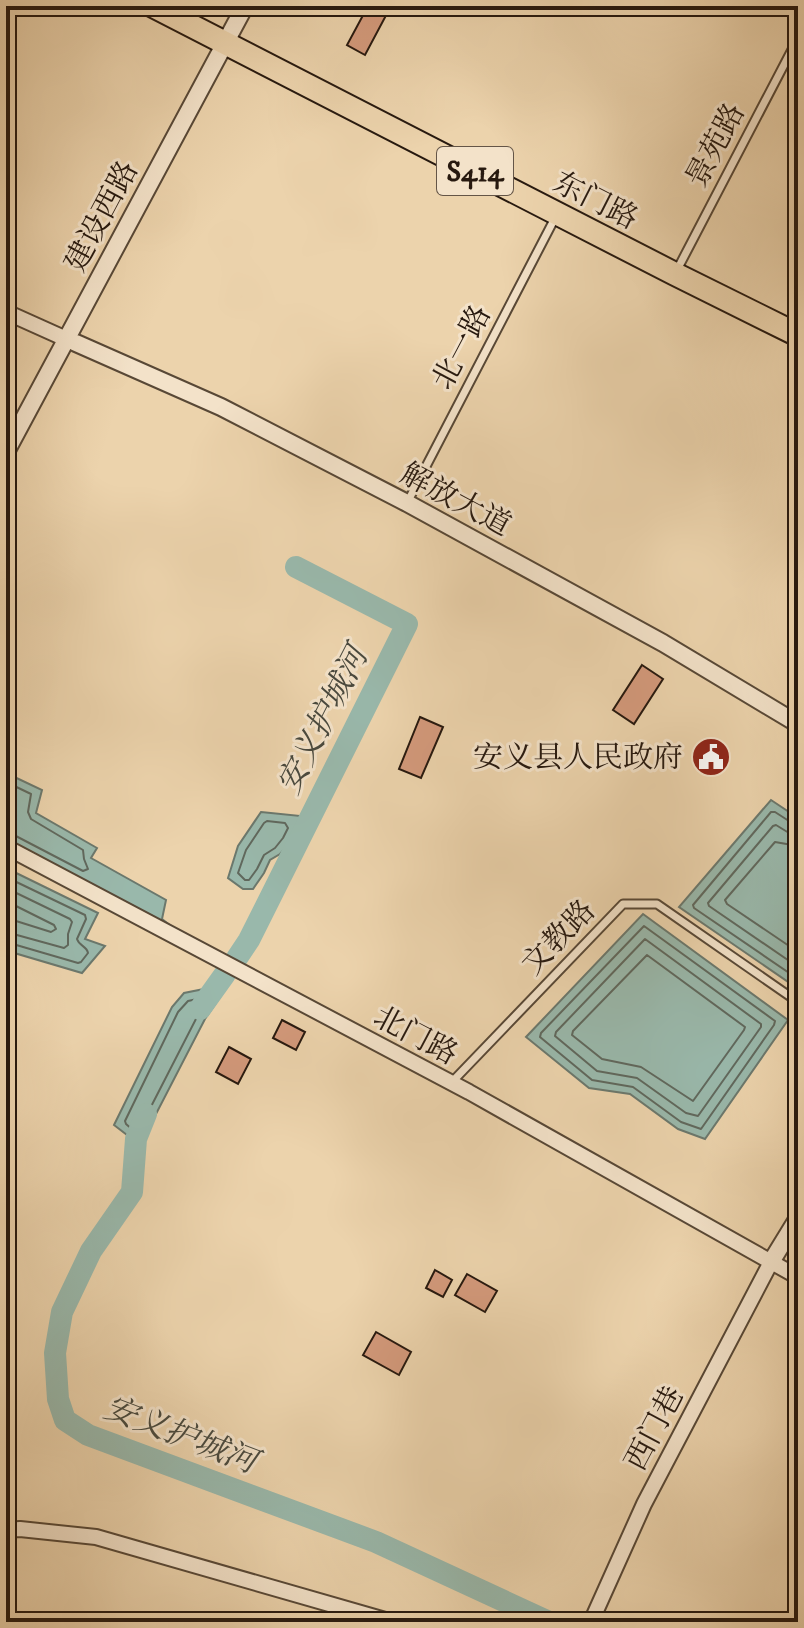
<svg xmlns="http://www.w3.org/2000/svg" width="804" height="1628" font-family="'IM FELL DW Pica','Noto Serif SC',serif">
<rect width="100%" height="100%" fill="#ecd3ac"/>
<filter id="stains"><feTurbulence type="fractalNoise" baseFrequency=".0025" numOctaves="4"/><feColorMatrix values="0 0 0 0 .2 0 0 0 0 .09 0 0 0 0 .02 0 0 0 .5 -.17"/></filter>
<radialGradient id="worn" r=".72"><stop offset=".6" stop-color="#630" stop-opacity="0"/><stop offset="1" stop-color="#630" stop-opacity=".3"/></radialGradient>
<path fill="#99b8ab" stroke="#6b786d" stroke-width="2" d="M6,773L42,790L36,813L97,848L91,858L166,900L162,919L171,926L6,839Z
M771,800L798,818L797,988L679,907Z
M261,812L301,816L290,843L280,854L270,860L264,873L253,889H243L228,878L238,846Z
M6,868L98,913L85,939L105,946L82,973L11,952L6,947Z
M643,914L788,1020L705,1139L678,1129L630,1094L589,1088L526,1037Z
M229,984L205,1019L140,1145L114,1125L172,1007L184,993Z"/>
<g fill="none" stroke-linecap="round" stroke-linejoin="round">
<path stroke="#60685d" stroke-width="2" d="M6,782L31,794L28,812L31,819L83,850L84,859L88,869L83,871L12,834L6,833
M267,821L285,823L288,828L283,838L275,848L264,855L257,869L249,880H245L238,873L246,850L264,823Z
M798,824L792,823L775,812H771L693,905L694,908L798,979
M798,834L789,833L776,825L773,826L708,903L709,906L798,967
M798,846L775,842L725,900L727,904L798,952
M6,877L85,915L86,919L77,939C79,946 87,946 88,953L81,962L78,963L6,942
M6,888L70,919L72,922L68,934V945L64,948L6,932
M6,901L54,925L56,929L51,932L16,921L6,920
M644,926L775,1021L774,1025L701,1129L681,1122L633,1087L592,1080L540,1037L541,1033Z
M645,939L761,1024V1027L698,1116L686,1113L637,1078L597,1071L555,1036L556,1032Z
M647,955L745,1027L744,1030L693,1101L641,1067L602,1059L572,1035L573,1031Z
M202,998L206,1000V1003L198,1015L139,1130L134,1131L126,1124L125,1121L178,1012L188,1001Z"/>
<path stroke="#99b8ab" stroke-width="22" d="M237,958L249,940L407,624L296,567
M200,1009L225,974
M146,1114L136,1139L132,1192L91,1251L62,1312L55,1353L58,1399L65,1420L88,1435L376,1542L549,1622"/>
</g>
<path fill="#d49a7c" stroke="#27190f" stroke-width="2" d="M368,6H391L365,55L347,45Z
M642,665L663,679L634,724L613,710Z
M420,717L443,727L421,778L399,769Z
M282,1020L305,1032L296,1050L273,1038Z
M229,1047L251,1059L238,1084L216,1072Z
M435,1270L452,1280L443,1297L426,1288Z
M467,1274L497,1291L485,1312L455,1295Z
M376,1332L411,1352L399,1375L363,1355Z"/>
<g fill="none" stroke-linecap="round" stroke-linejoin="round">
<g stroke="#584836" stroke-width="11">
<path id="service" d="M677,270L798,38
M407,503L556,216
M451,1083L623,904H657L798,1002"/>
</g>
<g stroke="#584836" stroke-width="18">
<path id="minor" d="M6,312L75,343
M6,847L469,1092L798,1277
M6,1530L20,1529L96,1537L392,1622
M591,1622L644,1504L771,1262"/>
</g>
<g stroke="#584836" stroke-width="20">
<path id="tertiary" d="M76,343L221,407L407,503L663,643L798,724
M6,452L245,6
M771,1262L798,1218"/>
</g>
<g stroke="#27190f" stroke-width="26">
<path id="primary" d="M153,6L675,274L798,335"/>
</g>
<use href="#service" stroke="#f3e2c9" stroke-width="7"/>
<use href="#minor" stroke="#f3e2c9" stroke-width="14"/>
<use href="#tertiary" stroke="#f3e2c9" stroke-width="16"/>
<use href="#primary" stroke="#ecd3ac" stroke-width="22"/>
</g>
<defs>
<g id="civic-disc" transform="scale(2)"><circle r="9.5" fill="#8f2418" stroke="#f3e2c9"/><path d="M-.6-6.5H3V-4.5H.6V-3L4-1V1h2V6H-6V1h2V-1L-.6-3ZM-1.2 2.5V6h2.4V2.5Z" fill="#fff"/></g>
</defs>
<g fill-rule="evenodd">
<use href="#civic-disc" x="711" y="757"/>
</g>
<g text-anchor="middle" stroke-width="6" stroke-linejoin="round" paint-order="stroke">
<rect fill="#f3e2c9" stroke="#645547" stroke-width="2" x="437" y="147" width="76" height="48" rx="6"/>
<g font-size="28" font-weight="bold" fill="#27190f">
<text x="475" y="181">S414</text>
</g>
<g font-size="30" fill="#27190f" stroke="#f3e2c9">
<text transform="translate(715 145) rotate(-62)" y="10">景苑路</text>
<text transform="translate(596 200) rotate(27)" y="10">东门路</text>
<text transform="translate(101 216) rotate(-62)" y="10">建设西路</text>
<text transform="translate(461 347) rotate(-62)" y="10">北一路</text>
<text transform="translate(456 499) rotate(28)" y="10">解放大道</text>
<text transform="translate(558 937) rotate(-46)" y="10">文教路</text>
<text transform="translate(416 1035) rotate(28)" y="10">北门路</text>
<text transform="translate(654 1428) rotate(-62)" y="10">西门巷</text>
</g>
<g font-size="30" fill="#27190f" stroke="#f3e2c9" text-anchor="end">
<text x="683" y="767">安义县人民政府</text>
</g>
<g font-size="32" font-style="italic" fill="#49493e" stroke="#f3e2c9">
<text transform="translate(322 720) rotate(-63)" y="11">安义护城河</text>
<text transform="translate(181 1434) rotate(21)" y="11">安义护城河</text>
</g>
</g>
<rect width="804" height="1628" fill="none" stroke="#ecd3ac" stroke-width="32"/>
<rect x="8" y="8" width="788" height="1612" fill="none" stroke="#27190f" stroke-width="4"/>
<rect x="16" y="16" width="772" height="1596" fill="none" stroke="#27190f" stroke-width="2"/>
<rect width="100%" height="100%" filter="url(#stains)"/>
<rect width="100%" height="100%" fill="url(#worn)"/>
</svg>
